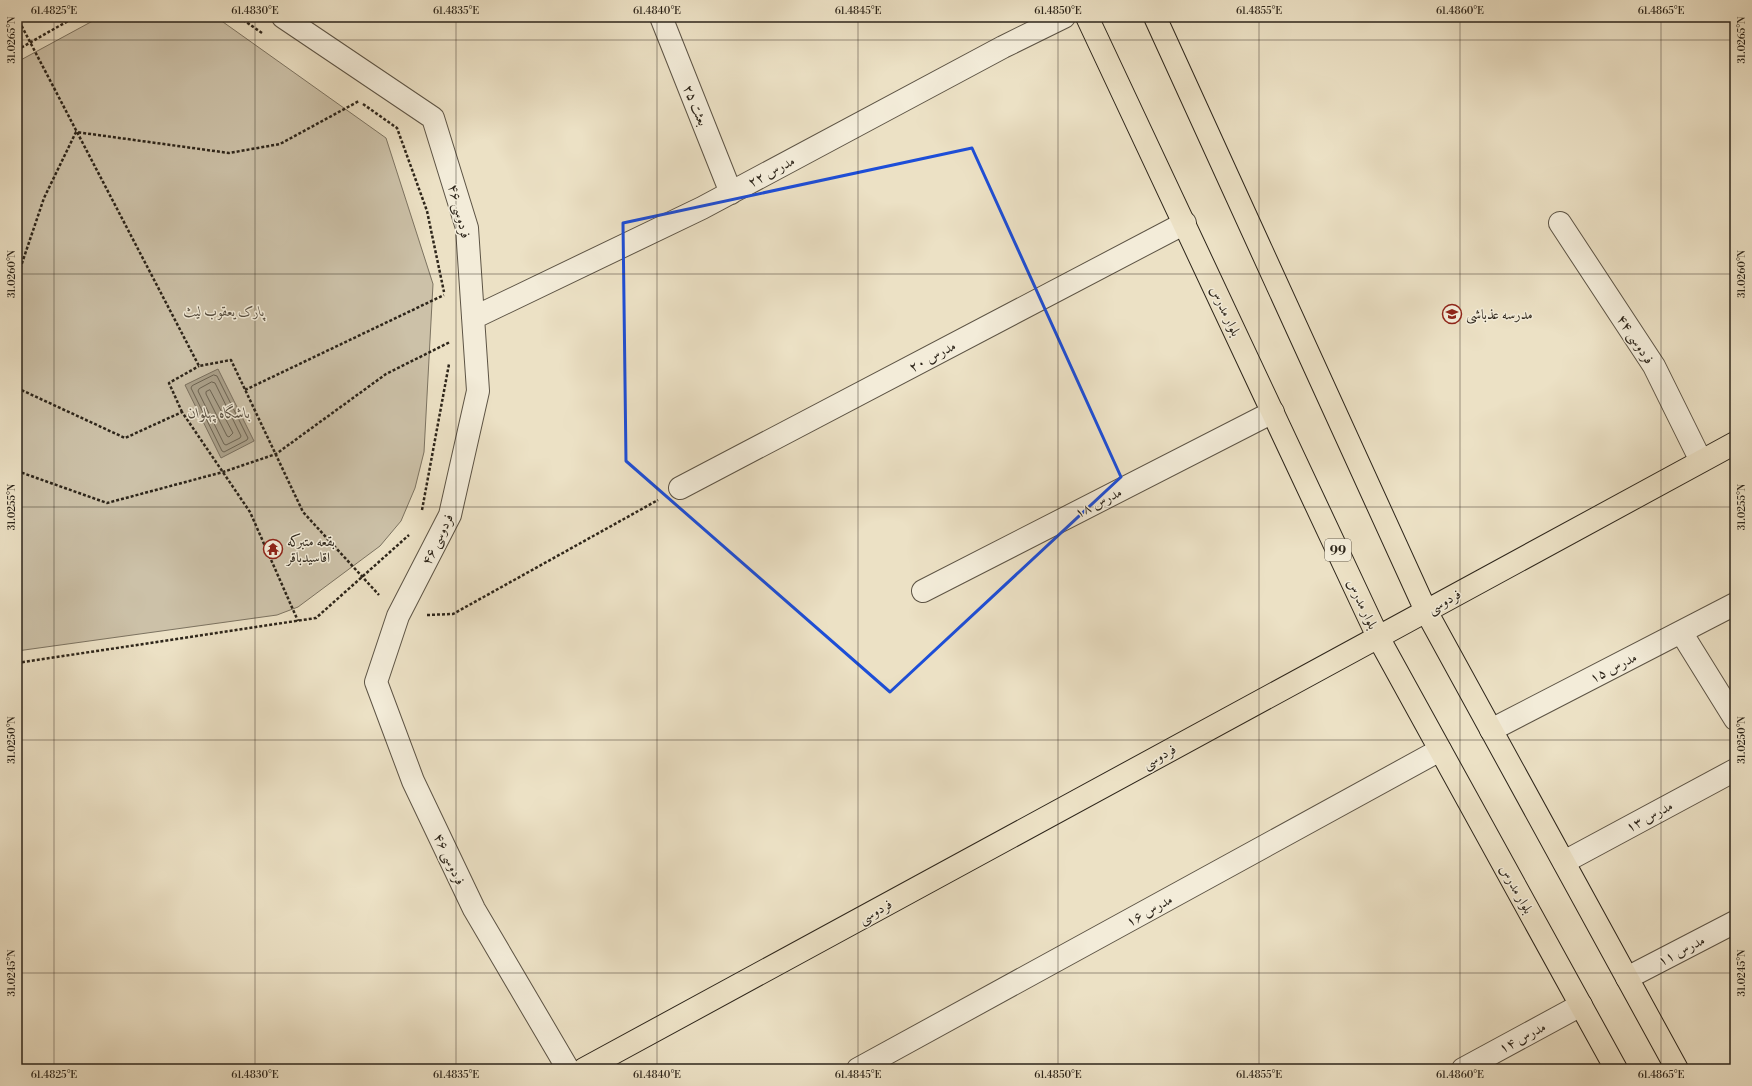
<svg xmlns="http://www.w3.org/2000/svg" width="1752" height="1086" font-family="'Libre Bodoni',Amiri,serif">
<rect width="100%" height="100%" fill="#ece1c5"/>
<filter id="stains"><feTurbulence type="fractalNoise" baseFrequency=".005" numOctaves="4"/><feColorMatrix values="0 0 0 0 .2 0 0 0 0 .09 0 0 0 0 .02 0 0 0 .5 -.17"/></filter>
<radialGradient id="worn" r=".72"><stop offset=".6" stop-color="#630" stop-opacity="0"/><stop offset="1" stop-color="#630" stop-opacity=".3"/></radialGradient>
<path fill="#ccc1a8" stroke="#7c7361" d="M100,17H216L386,138L433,284L424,452L415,488L401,521L380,546L298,607L277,615L17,651V62Z"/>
<path fill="#aba18b" stroke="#796f5e" d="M218,369L254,441L221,458L185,385Z"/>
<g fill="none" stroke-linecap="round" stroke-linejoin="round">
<path stroke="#6c6352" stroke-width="1" d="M214,375L217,376L248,438L247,440L224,452L222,451L191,388L192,386Z
M212,382L215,383L241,436L240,438L226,445L224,444L198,391L199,389Z
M210,390L233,433L229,437L227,436L206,394V392Z"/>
<g stroke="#5d5445" stroke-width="24">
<path id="minor" d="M283,17L433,118L467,228L478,391L450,515L398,616L376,682L413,781L474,909L568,1069
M661,17L731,193
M1560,223L1654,366L1701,461
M473,318L702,208L1003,47L1064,17
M680,488L1185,223
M923,591L1273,412
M1681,632L1735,719
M1491,730L1735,604
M1564,862L1735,770
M1627,978L1735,922
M858,1069L1440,750
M1463,1069L1581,1005"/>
</g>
<g stroke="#2d251a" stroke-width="24">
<path id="major" d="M1087,17L1378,637L1616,1069
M1155,17L1426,611L1677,1069
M584,1069L1735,443"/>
</g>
<path stroke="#2d251a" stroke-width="2.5" stroke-dasharray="3 2" stroke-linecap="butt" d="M17,17L199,366L231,360L303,512L379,595
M239,17L262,33
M17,50L75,17
M363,104L397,128L427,211L444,292
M17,278L44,198L76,132L229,153L280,144L359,101
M17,388L125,438L182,412L250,512L298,621
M245,390L444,295
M182,412L169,383L199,366
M17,471L107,503L223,472L276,454L386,374L450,342
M422,510L449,364
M427,615L453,614L658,500
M17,663L316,618L409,535"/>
<use href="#minor" stroke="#f3ecd9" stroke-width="22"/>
<use href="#major" stroke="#ece1c5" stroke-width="22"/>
</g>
<path fill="none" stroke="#1d4ed8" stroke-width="3" stroke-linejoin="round" d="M972,148L1121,477L890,692L626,461L623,223Z"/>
<path fill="none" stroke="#2d251a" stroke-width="1" stroke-opacity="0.45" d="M54,17V1069M255,17V1069M456,17V1069M657,17V1069M858,17V1069M1058,17V1069M1259,17V1069M1460,17V1069M1661,17V1069M17,40H1735M17,274H1735M17,507H1735M17,740H1735M17,973H1735"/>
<defs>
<g id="school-ring" transform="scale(1)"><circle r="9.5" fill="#f3ecd9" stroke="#8f2418" stroke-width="1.5"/><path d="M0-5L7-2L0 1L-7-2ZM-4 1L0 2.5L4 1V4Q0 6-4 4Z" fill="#8f2418"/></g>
<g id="temple-ring" transform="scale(1)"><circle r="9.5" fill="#f3ecd9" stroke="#8f2418" stroke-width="1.5"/><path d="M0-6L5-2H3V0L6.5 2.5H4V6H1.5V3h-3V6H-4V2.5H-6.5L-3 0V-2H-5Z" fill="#8f2418"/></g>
</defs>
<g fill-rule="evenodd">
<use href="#school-ring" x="1452" y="314"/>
<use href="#temple-ring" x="273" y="549"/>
</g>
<g text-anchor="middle" stroke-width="3" stroke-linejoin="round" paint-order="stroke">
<rect fill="#f3ecd9" stroke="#686153" stroke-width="1" x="1325" y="539" width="26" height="22" rx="3"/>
<g font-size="13" font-weight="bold" fill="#2d251a">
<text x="1338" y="555">99</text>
</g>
<g font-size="14" fill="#2d251a" stroke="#f3ecd9">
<text transform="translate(696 105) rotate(68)" y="5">بعثت ۲۵</text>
<text transform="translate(771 171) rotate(-28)" y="5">مدرس ۲۲</text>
<text transform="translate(460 211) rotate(76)" y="5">فردوسی ۴۶</text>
<text transform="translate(1226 311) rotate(65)" y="5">بلوار مدرس</text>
<text transform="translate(1636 339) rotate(57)" y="5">فردوسی ۴۴</text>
<text transform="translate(932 356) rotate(-28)" y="5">مدرس ۲۰</text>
<text transform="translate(1098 502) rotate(-27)" y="5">مدرس ۱۸</text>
<text transform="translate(437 539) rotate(-64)" y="5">فردوسی ۴۶</text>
<text transform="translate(1444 601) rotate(-29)" y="5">فردوسی</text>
<text transform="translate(1363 604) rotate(65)" y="5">بلوار مدرس</text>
<text transform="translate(1613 667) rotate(-27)" y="5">مدرس ۱۵</text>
<text transform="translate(1159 756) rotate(-29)" y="5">فردوسی</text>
<text transform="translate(1649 816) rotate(-28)" y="5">مدرس ۱۳</text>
<text transform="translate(450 859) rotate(65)" y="5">فردوسی ۴۶</text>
<text transform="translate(1517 889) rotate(61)" y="5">بلوار مدرس</text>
<text transform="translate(1149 910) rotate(-29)" y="5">مدرس ۱۶</text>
<text transform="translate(875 911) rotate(-29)" y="5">فردوسی</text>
<text transform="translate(1681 950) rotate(-27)" y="5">مدرس ۱۱</text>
<text transform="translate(1522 1037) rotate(-28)" y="5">مدرس ۱۴</text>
</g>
<g font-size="14" font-style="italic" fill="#554c3e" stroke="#f3ecd9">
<text x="224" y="316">پارک یعقوب لیث</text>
</g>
<g font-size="14" fill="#2d251a" stroke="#f3ecd9" text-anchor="start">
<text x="1466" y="319">مدرسه عذباشی</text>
<text x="287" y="546">بقعه متبرکه<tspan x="287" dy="16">اقاسیدباقر</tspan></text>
</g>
<g font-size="15" font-style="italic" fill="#595042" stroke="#f3ecd9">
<text x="219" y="418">باشگاه پهلوان</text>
</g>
</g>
<rect width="1752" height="1086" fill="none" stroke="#ece1c5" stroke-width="44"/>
<rect x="22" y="22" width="1708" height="1042" fill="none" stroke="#2d251a" stroke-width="1.5"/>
<g font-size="10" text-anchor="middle" fill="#2d251a">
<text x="54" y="14">61.4825°E</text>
<text x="255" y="14">61.4830°E</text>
<text x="456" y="14">61.4835°E</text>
<text x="657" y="14">61.4840°E</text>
<text x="858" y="14">61.4845°E</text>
<text x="1058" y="14">61.4850°E</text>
<text x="1259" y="14">61.4855°E</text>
<text x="1460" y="14">61.4860°E</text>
<text x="1661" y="14">61.4865°E</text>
<text transform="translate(11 40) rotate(-90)" y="4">31.0265°N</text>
<text transform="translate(1741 40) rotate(-90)" y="4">31.0265°N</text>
<text transform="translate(11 274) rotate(-90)" y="4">31.0260°N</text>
<text transform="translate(1741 274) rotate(-90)" y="4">31.0260°N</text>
<text transform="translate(11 507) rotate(-90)" y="4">31.0255°N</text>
<text transform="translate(1741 507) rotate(-90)" y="4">31.0255°N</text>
<text transform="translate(11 740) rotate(-90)" y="4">31.0250°N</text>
<text transform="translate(1741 740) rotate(-90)" y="4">31.0250°N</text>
<text transform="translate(11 973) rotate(-90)" y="4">31.0245°N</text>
<text transform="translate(1741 973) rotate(-90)" y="4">31.0245°N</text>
<text x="54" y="1078">61.4825°E</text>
<text x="255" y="1078">61.4830°E</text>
<text x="456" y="1078">61.4835°E</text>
<text x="657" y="1078">61.4840°E</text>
<text x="858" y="1078">61.4845°E</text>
<text x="1058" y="1078">61.4850°E</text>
<text x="1259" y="1078">61.4855°E</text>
<text x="1460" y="1078">61.4860°E</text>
<text x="1661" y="1078">61.4865°E</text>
</g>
<rect width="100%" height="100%" filter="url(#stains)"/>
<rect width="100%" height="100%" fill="url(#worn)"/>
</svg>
